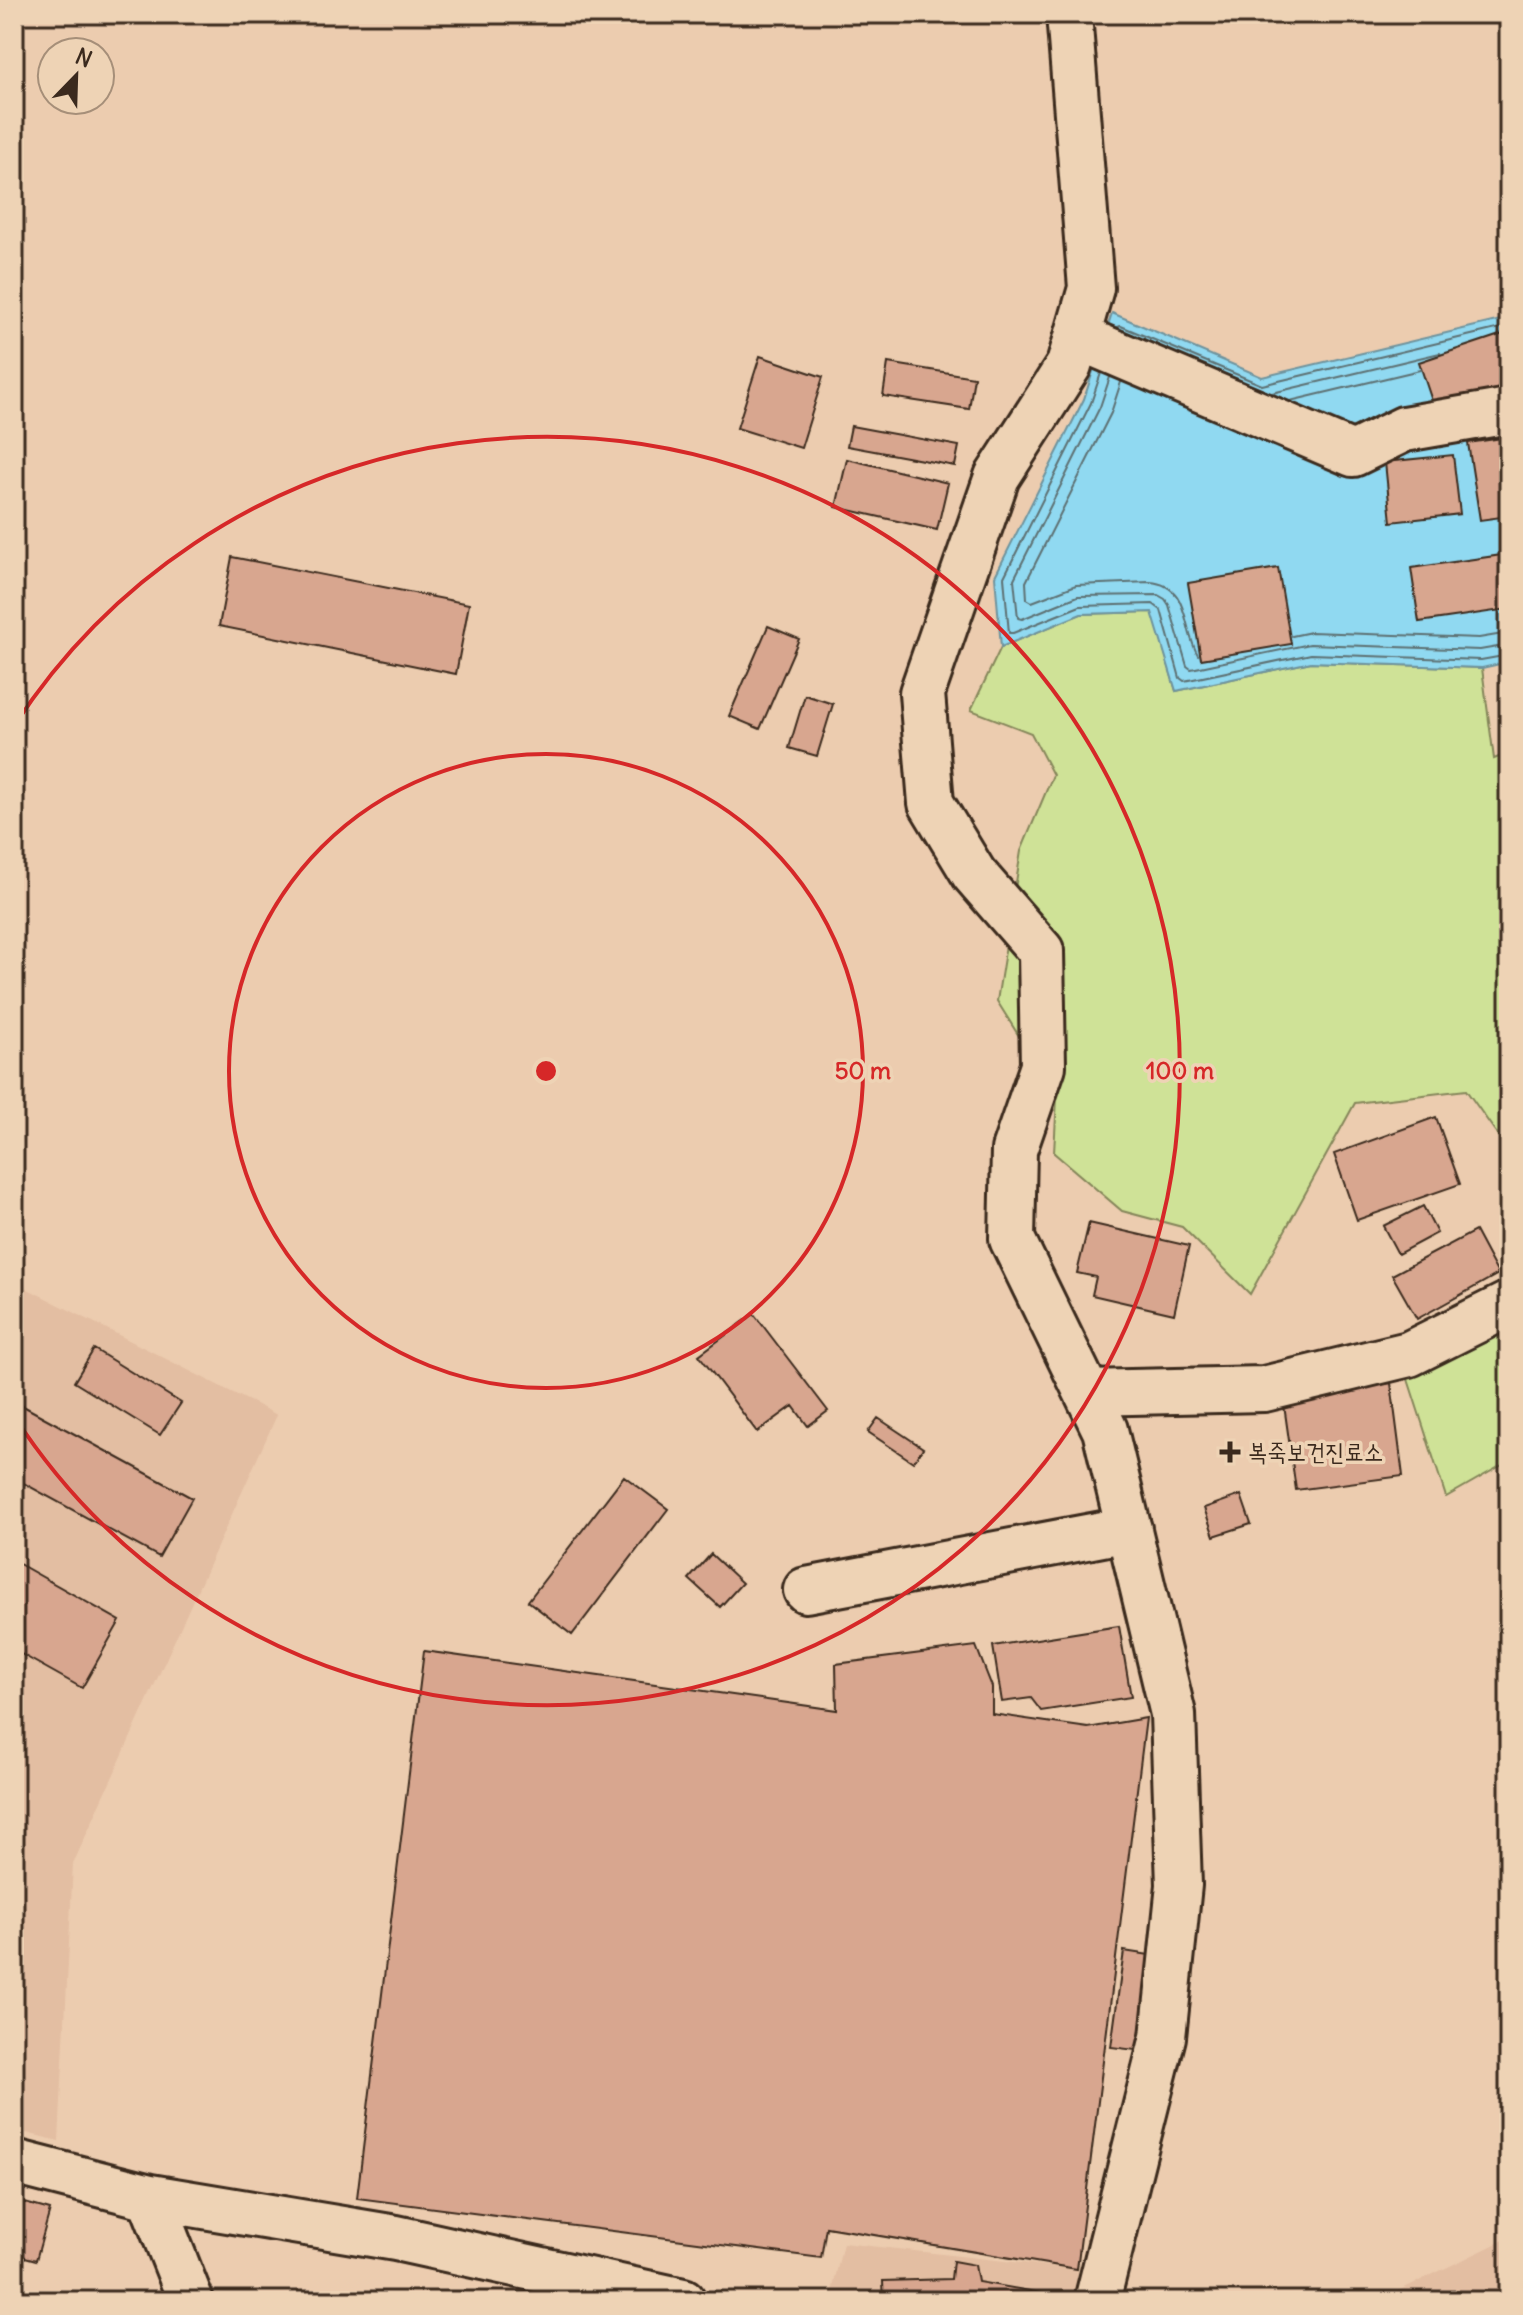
<svg xmlns="http://www.w3.org/2000/svg" width="1523" height="2315" font-family="Delius,'Poor Story',sans-serif">
<rect width="100%" height="100%" fill="#ecccaf"/>
<filter id="ink" filterUnits="userSpaceOnUse"><feTurbulence type="fractalNoise" baseFrequency=".0125" numOctaves="2"/><feDisplacementMap in="SourceGraphic" scale="16" xChannelSelector="R" yChannelSelector="G"/><feConvolveMatrix kernelMatrix="1 2 1 2 8 2 1 2 1" color-interpolation-filters="sRGB"/></filter>
<g filter="url(#ink)">
<path fill="#e3bea2" d="M14,1282L277,1415L73,1864L59,2141L14,2130Z
M1506,2239L1509,2240V2301H1234L1396,2292Z
M843,2243L1077,2269L1082,2289L1080,2301H830Z"/>
<path fill="#cfe297" stroke="#85865a" stroke-width="2" d="M1153,612L1176,691L1311,662L1482,668L1494,759L1509,753V1151L1466,1090L1355,1103L1250,1294L1182,1227L1122,1211L1054,1153L1057,1097L997,1001L1021,851L1053,775L1031,733L971,710L1001,647L1081,614Z
M1509,1300V1461L1446,1497L1406,1373Z"/>
<path fill="#90d9f1" stroke="#6e939d" stroke-width="2" d="M1112,313L1262,377L1509,318V662L1482,668L1311,662L1176,691L1152,612L1081,614L1001,647L995,576L1084,399Z"/>
<g fill="none" stroke-linecap="round" stroke-linejoin="round">
<path stroke="#5d7072" stroke-width="2" d="M1116,327L1121,326L1262,385L1509,326
M1101,373L1091,403L1004,577L1009,633H1013L1080,606L1153,604L1161,610L1180,678L1184,681L1311,654L1481,660L1509,655
M1110,377L1100,407L1014,579L1018,618L1022,619L1078,596L1158,595L1165,599L1169,605L1187,666L1191,669L1310,644L1480,650L1509,645
M1121,382L1111,413L1026,582L1027,599L1032,602L1076,585L1150,582C1191,585 1182,629 1198,655
M1272,393L1440,353
M1290,401L1420,370
M1292,636L1311,632L1479,638L1509,633"/>
</g>
<path fill="#d8a68f" stroke="#3b2a1e" stroke-width="2" d="M1509,332V386L1435,410L1419,362Z
M760,356L823,377L801,448L737,428Z
M888,363L974,377L969,409L883,396Z
M851,426L959,446L955,466L847,446Z
M1509,437V516L1480,520L1468,443Z
M1453,455L1460,514L1391,522L1385,462Z
M847,459L948,483L937,530L836,507Z
M1509,554V609L1419,622L1411,568Z
M232,557L469,604L456,674L219,626Z
M1278,568L1291,644L1201,659L1188,583Z
M768,626L799,639L760,729L729,716Z
M805,695L833,704L817,756L789,748Z
M1436,1117L1460,1184L1357,1220L1334,1154Z
M1423,1206L1437,1233L1398,1254L1383,1226Z
M1089,1223L1189,1246L1174,1314L1092,1295L1096,1277L1077,1273Z
M1475,1231L1498,1274L1417,1319L1392,1275Z
M754,1314L828,1411L808,1426L793,1406L757,1432L699,1355Z
M94,1349L181,1403L160,1435L74,1382Z
M1391,1383L1403,1476L1296,1490L1283,1398Z
M14,1401L192,1498L159,1557L14,1478Z
M878,1418L923,1448L913,1462L868,1432Z
M624,1476L668,1509L572,1635L528,1601Z
M1241,1495L1251,1524L1214,1536L1204,1508Z
M711,1554L742,1583L720,1607L689,1579Z
M14,1561L120,1621L82,1688L14,1650Z
M1119,1626L1131,1697L1041,1711L1031,1698L1002,1702L993,1646Z
M976,1646L992,1687V1714L1088,1728L1146,1718L1077,2269L826,2227L821,2258L357,2198L424,1651L837,1710L836,1664Z
M1124,1951L1156,1956L1143,2051L1111,2047Z
M14,2200L50,2210L36,2260L14,2254Z
M953,2261L975,2265L978,2282L1076,2299L1075,2301H884L883,2281L951,2279Z"/>
<g fill="none" stroke-linecap="round" stroke-linejoin="round">
<g stroke="#3b2a1e" stroke-width="50">
<path id="minor" d="M1069,14L1091,288L1069,365L997,477L922,693L931,803L974,874L1041,951L1043,1066L1014,1150L1012,1239L1105,1430L1173,1714L1179,1885L1163,2037L1097,2301
M1078,337L1353,454L1404,429L1509,411
M1087,1393L1264,1389L1409,1354L1509,1304
M806,1590L1129,1529
M14,2162L150,2197L396,2238L683,2301
M150,2197L191,2301"/>
</g>
<use href="#minor" stroke="#eed3b5" stroke-width="44"/>
</g>
</g>
<g fill="none" stroke="#d62828" stroke-width="4">
<circle cx="546" cy="1071" r="317"/>
<path d="M14 726A634 634 0 1 1 14 1416"/>
</g>
<path fill="#3b2a1e" stroke="#eed3b5" stroke-width="3" d="M1226 1440h8v8h8v8h-8v8h-8v-8h-8v-8h8z"/>
<g text-anchor="middle" stroke-width="7" stroke-linejoin="round" paint-order="stroke">
<g font-size="24" fill="#3b2a1e" stroke="#eed3b5" text-anchor="start">
<text x="1248" y="1460">복죽보건진료소</text>
</g>
</g>
<circle cx="546" cy="1071" r="12" fill="#d62828" stroke="#eed3b5" stroke-width="4"/>
<g font-size="24" text-anchor="middle" font-weight="bold" fill="#d62828" stroke="#eed3b5" stroke-width="7" stroke-linejoin="round" paint-order="stroke">
<text x="863" y="1079">50 m</text>
<text x="1180" y="1079">100 m</text>
</g>
<rect width="1523" height="2315" fill="none" stroke="#eed3b5" stroke-width="48"/>
<rect x="24" y="24" width="1475" height="2267" fill="none" stroke="#3b2a1e" stroke-width="3" filter="url(#ink)"/>
<g transform="translate(76 76) rotate(23)"><circle r="38" fill="#eed3b5" stroke="#a68f79" stroke-width="2"/>
<path d="M0-6L14 30L0 20L-14 30Z" fill="#3b2a1e"/>
<text y="-12" font-size="22" font-weight="bold" text-anchor="middle" fill="#3b2a1e">N</text>
</g>
</svg>
